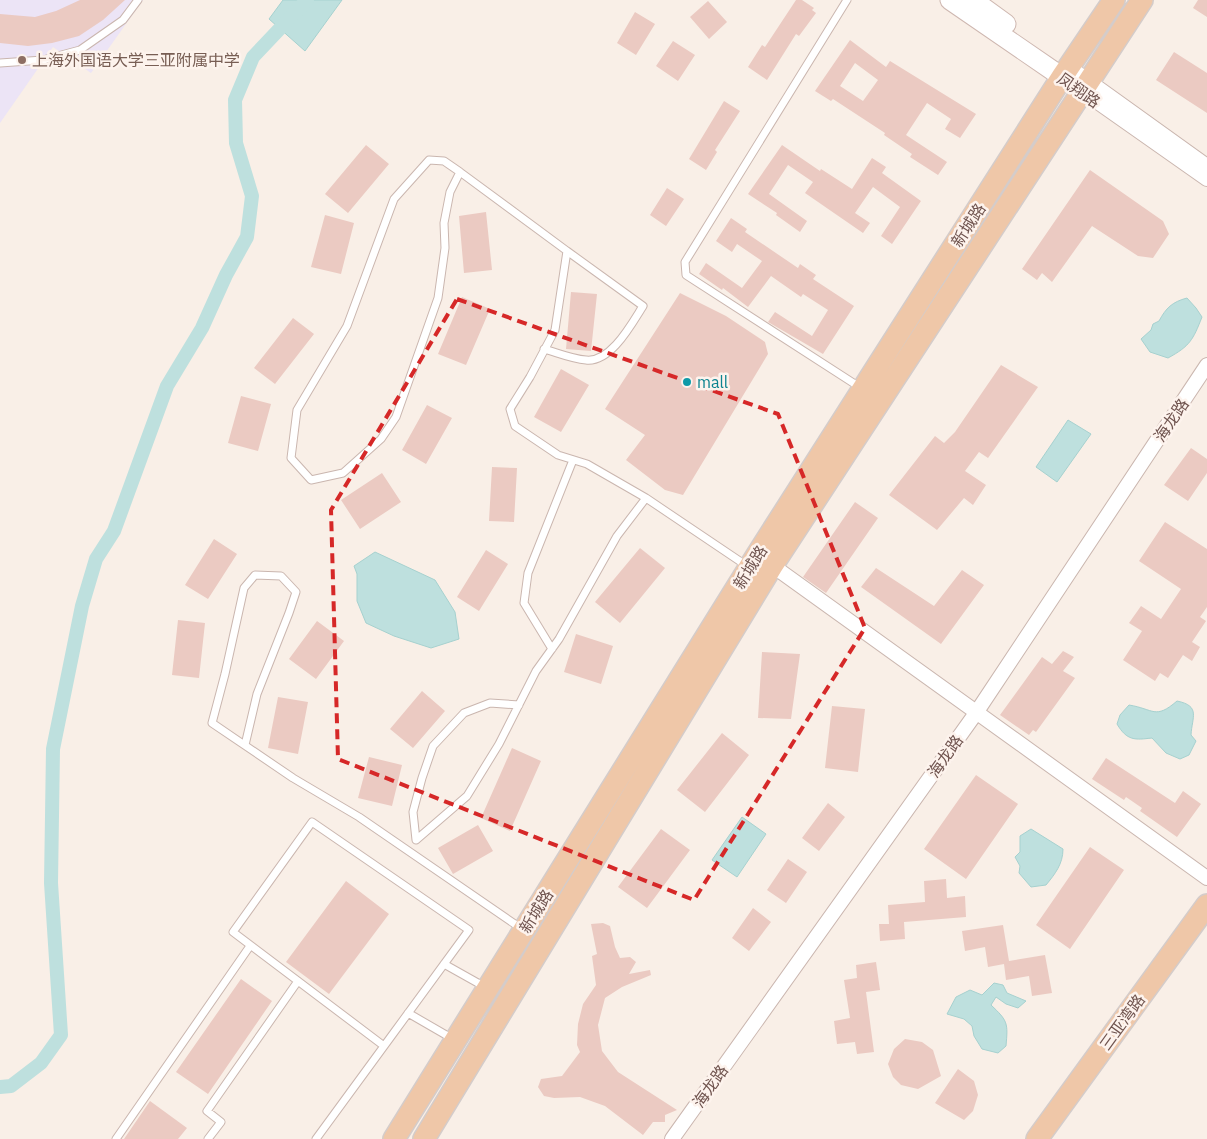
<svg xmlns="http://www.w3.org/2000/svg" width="1207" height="1139" font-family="'IBM Plex Sans','Noto Sans SC',sans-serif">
<rect width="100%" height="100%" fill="#f9efe7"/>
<path fill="#ece4f6" d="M0,0H143L91,73L53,47L0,123Z"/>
<path fill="#bee0de" stroke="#a6d1cf" d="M283,0H342L305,51L269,19Z
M1187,298L1196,308L1202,317C1193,340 1190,346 1168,358L1150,352L1141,339L1151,330L1153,324L1159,321C1166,308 1172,302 1187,298Z
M1068,420L1091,434L1057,482L1036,467Z
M375,552L435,580L455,612L459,639L431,648L394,636L366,623L357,601V574L354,566Z
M1177,701C1201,706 1192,717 1191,735L1196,741L1189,755L1180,759L1166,753L1152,738C1135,740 1127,741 1117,724L1120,715L1129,705C1154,709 1155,720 1177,701Z
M742,817L766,834L737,877L712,860Z
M1031,829L1063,849C1063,864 1055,874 1046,885L1031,887L1019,873L1020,866L1015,857L1020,852V836Z
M994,983L1003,985L1007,993L1026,1001L1018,1008L1006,1004L996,997L991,1005C1008,1021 1008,1023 1006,1046L998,1053L982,1049L974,1036L972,1026L964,1019L947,1014L956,997L970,990L982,995Z"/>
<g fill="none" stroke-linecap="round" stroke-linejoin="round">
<path stroke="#bee0de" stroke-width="14" d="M0,1087L11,1086L41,1063L61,1035L51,883L53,749L82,606L96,559L114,531L167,386L202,328L226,275L247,237L252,196L236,143L235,100L253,57L307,0"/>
</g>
<path fill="#ebcac2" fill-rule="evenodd" d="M80,0H125L103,20L79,36L52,43L28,46L0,43V14L35,17L56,11Z
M796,0H802L814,8L812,10L816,13L799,36L796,34L767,80L748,67L762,45L765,47Z
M1198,0H1207V17L1193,8Z
M708,1L727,22L709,39L690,17Z
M635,12L655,24L636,55L617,43Z
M850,40L886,67L890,61L976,114L960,138L945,129L951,119L927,103L906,135L947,162L938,175L910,157L912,154L884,135L885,133L833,99L831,101L815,91ZM855,63L878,80L863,101L840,86Z
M673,41L695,55L678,81L656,66Z
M1174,52L1207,73V113L1156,80Z
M724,101L740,111L715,150L717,152L706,170L689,159Z
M366,145L389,164L348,213L325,194Z
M782,145L820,171L821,169L852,189L872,158L886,167L882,173L921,201L892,244L881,236L900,207L873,187L855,213L870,223L863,233L805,193L813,182L788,165L769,194L807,221L800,232L776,215L777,213L748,194Z
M1090,170L1163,221L1169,234L1153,258L1138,256L1092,226L1052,282L1042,273L1037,280L1022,269Z
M667,188L684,199L666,226L650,215Z
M486,212L492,270L464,273L459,216Z
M325,215L354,223L341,274L311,267Z
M731,218L747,229L745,232L798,268L800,264L816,275L813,279L854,306L823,354L768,322L775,312L812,336L828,310L803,294L801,297L771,276L748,307L723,288L722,290L699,274L706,263L742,288L762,261L737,244L732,252L716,241Z
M571,292L597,294L591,351L566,349Z
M680,293L726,316L765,342L768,354L683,495L665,490L626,460L645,435L605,409Z
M462,297L490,309L466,365L438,354Z
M293,318L314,334L275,384L254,368Z
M1001,365L1038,387L988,458L979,452L965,471L986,485L973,505L964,498L937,530L889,495L935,436L944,443L955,432Z
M561,369L589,385L561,432L534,417Z
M241,396L271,404L258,451L228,443Z
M427,405L452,418L426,464L402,450Z
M1191,448L1207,459V473L1188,501L1164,485Z
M492,467L517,468L514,522L489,521Z
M382,473L401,502L360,529L341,500Z
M855,502L878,518L826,593L803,577Z
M1165,522L1207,549V607L1200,617L1206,621L1192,642L1200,647L1192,661L1183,655L1168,678L1160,673L1155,681L1123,660L1142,631L1129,623L1141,606L1161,619L1181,589L1139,561Z
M214,539L237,554L208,599L185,585Z
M640,548L665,568L620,623L595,602Z
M486,550L508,564L479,611L457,597Z
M876,568L934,606L962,570L984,585L941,644L861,587Z
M178,620L205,623L199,678L172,675Z
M317,621L344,641L316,679L289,659Z
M576,634L613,646L601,684L564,672Z
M1063,651L1074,657L1063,671L1075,678L1036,732L1033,730L1029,735L1000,715L1042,657L1052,664Z
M762,652L800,654L791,719L758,718Z
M422,691L445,711L413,748L390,729Z
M278,697L308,702L298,754L268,748Z
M832,706L865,709L858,772L825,768Z
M722,733L749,755L705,812L677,790Z
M512,748L541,761L510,831L481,818Z
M369,757L402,765L392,806L358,798Z
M1106,758L1175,803L1183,791L1201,804L1177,837L1140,811L1142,808L1126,797L1124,800L1092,779Z
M976,775L1018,804L966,879L924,849Z
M828,803L845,817L819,851L802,838Z
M478,825L493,851L453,874L438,848Z
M661,829L690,850L647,908L618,887Z
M1090,847L1124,870L1070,949L1036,925Z
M788,859L807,872L786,903L767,890Z
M946,879L947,898L965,896L966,917L904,922L905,939L880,941L879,924H889L888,905L925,902L924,881Z
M346,881L389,914L329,994L286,962Z
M753,908L771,922L749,951L732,938Z
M603,923L610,926L615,947L620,958L630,957L636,962L629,974L650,970L651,975L622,987L605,998L598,1025L602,1051L618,1072L677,1110L665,1115V1122H653L643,1135L605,1106L580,1097L554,1098L544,1096L538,1087L541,1079L562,1076L580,1052L577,1045L578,1024L583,1004L596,985L592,956L597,954L591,924Z
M1003,925L1009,961L1045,955L1052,993L1032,996L1029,976L1006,980L1004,964L988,967L985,947L965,951L962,931Z
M876,962L880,990L866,992L874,1052L857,1054L855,1042L837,1044L834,1021L850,1018L844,980L857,978L856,965Z
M241,979L272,1001L208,1094L176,1072Z
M905,1039L922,1042L933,1050L941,1076L918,1089L901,1085L893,1077L888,1064L894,1049Z
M958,1069L974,1081L978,1095L973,1111L964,1120L935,1103Z
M150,1101L187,1128L178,1139H124Z"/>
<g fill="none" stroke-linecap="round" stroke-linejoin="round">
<g stroke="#cab6af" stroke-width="9">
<path id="lane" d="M847,0L685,262L686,275L861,388
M0,63L43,60L80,50L123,20L138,0
M460,172L450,192L444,223L445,248L438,298L396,417L381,439L343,473L311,480L291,458L297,410L347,326L394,199L429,160L444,161L460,172L567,251L555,330L530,377L510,409L515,426L558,455L587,464L646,498L747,566
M544,349C558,353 572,359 586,360C611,363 632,323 643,306L567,251
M552,649L524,603L528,573L573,460
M519,705L490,703L464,713L433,746L422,778L413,812L416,840L467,796L499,744L536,671L559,639L617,536L646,498
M245,745L257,694L289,613L296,592L281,576L255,575L244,588L225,674L212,723L293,778L359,817L522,929
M444,964L485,987
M408,1013L453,1039
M116,1139L250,946
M208,1139L221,1122L207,1111L298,981
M316,1139C367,1069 418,1000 469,930L312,822L233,932L384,1046"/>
</g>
<g stroke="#cab6af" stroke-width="16">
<path id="street" d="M1069,67L1207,166
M1062,77L1207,179
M766,561L1207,878
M672,1139L976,713L1207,365"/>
</g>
<g stroke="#ceb7b0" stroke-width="21">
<path id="secondary" d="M950,0L1062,77
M973,0L1006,24"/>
</g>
<g stroke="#d4ccca" stroke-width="24">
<path id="primary" d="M394,1139L757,555L1062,77L1114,0
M424,1139L772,566L1142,0
M1037,1139L1207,905"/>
</g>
<use href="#lane" stroke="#fff" stroke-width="7"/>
<use href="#street" stroke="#fff" stroke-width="14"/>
<use href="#secondary" stroke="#fff" stroke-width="19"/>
<use href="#primary" stroke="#efc7a8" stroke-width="21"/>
</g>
<path fill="none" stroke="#d62828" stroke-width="4" stroke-dasharray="10 6" stroke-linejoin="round" d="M457,299L778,414L865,628L694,900L338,759L331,510Z"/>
<circle fill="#8d6e63" stroke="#fdf3ed" stroke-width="2" cx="22" cy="60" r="5"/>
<circle fill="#0f9aa8" stroke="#fdf3ed" stroke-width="2" cx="687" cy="382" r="5"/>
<g text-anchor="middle" stroke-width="5" stroke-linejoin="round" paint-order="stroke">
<g font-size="16" fill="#785e54" stroke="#fdf3ed" text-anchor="start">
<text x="32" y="66">上海外国语大学三亚附属中学</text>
</g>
<g font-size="16" fill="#70544f" stroke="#fdf3ed">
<text transform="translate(1079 90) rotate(35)" y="6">凤翔路</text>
<text transform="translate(968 225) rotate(-57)" y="6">新城路</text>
<text transform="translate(1171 420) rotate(-56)" y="6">海龙路</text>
<text transform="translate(750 567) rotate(-58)" y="6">新城路</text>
<text transform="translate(945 756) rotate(-55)" y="6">海龙路</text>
<text transform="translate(536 911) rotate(-58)" y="6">新城路</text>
<text transform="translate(1122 1022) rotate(-54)" y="6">三亚湾路</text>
<text transform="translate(710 1086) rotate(-55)" y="6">海龙路</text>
</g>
<g font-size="16" fill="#0d838f" stroke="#fdf3ed" text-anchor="start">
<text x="697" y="388">mall</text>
</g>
</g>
</svg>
